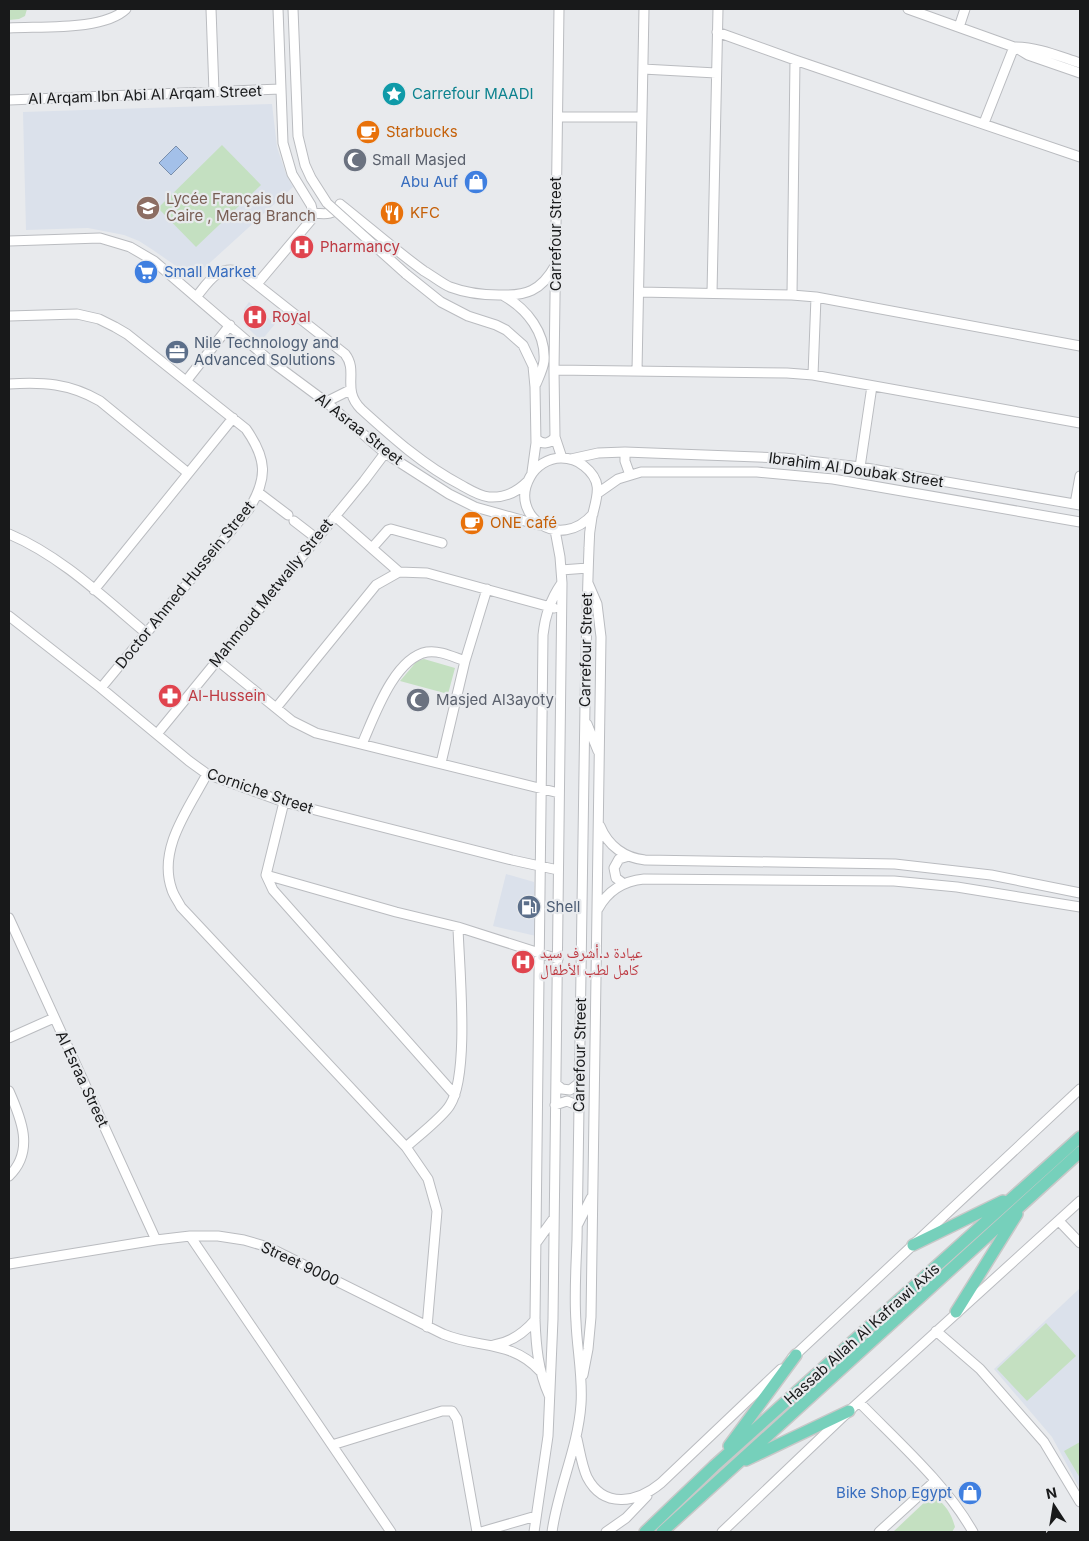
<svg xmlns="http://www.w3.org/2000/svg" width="1089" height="1541" font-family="Inter,'Noto Naskh Arabic',sans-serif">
<rect width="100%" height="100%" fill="#e8eaed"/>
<path fill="#dbe1eb" d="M272,104L277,147L286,174L293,187L191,280L176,266L153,250L139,241L124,235L88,228L26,230L23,112Z
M249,302L275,324L261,341L244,324V309Z
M506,874L534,882L536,936L493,926Z
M1080,1288V1489L1052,1437L994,1369Z"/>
<path fill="#c4e0c1" d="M9,9H27L25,16L19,19L9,20Z
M222,145L261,185L196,247L158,208Z
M424,659L455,668L448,694L400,681L417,661Z
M1046,1323L1076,1356L1027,1401L997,1369Z
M1080,1442V1478L1064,1451Z
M934,1497C945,1503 952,1515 955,1527L952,1532H893L929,1498Z"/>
<path fill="#a3c0e9" stroke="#798eab" d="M176,146L188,158L171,175L159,163Z"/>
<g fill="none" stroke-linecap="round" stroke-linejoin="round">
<g stroke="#babcc0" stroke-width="11">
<path id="minor" d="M211,9L214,92
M559,9L554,370L555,437L562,458
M908,9L1014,47C1038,47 1058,56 1080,63
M959,27L965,9
M9,28C41,26 103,31 126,9
M717,32L795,60L1080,157
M1015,47L1028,55L1080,73
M643,69L716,73
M9,100L281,89
M558,117H642
M984,123L1014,47
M313,213C324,214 335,216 340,204C368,226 395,250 424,271C433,276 441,283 450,287C466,293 482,295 499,295C526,296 541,291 555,266
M9,241L100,238L130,247L154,261L268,359L326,402L385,453L449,494L475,507L539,525
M406,274L441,302L468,316L496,325L506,330L523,345L533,366L535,387L536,443L532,472
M257,284L311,220L313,213L311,205L292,174L283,143L278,9
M639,292L792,295L816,297L1080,346
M712,293L718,9
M792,295L795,60
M197,296C209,281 219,264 241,272L345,354C359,372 341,389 361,409C393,438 423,465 461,485C470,490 479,496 489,497C504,498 517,492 527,482
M504,296C527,309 546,333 544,361C543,369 539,377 536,384
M9,316L77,314L99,319L115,327L127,334L246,429C267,459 268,478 249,509L101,688
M554,370L787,373L813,375L1080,423
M637,371L644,9
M813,375L816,297
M187,380L230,325
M9,384C43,382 69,383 100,401L188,473
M326,402L350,390
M536,439C543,445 550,444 555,437
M625,452V461L630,475
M571,459L598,453L625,452L784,458L860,467L1080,505
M860,467L872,386
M259,493L288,515
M598,493L618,479L641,472H757L833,479L1080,522
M1075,504L1080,476
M335,516L399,572
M294,521L316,538
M9,534C61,556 103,597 146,633
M372,548L388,530L391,529L442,543
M561,570L588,568
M94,590L233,418
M9,616L101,688L189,761L207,774L284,802L512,860L558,870
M217,660L292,721L316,733L559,793
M276,708L376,585L399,572L427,573L554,608
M587,724L598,751
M157,734L364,481L385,453
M362,744C374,717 394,658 427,652C440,650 453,657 465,661
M441,763L465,661L487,589
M207,774C189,808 157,849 172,890C174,896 178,901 181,907L406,1147L428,1179L437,1211L427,1327
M284,802L266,875L273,890L455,1095
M600,826C608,846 625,858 645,860L895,864L991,875L1080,893
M266,875L396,912L458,927L558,959
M624,884L616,878L614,868L619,859L629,856
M598,909C608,890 624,881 644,879L894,881L957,887L1080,907
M9,918L156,1240
M9,1038L54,1018
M556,1084L562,1089L570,1090L579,1083
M9,1091C21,1118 35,1151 9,1176
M555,1105L567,1101L579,1106
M406,1147C417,1137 444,1116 450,1105C470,1074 459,966 458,927
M1059,1221L1080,1243
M578,1224L591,1198
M190,1236L391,1532
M536,1243L554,1218
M9,1264L156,1240L190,1236H218L244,1240L268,1247L443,1334C479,1349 512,1340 540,1371
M936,1331L980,1369L1044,1442L1080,1502
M494,1345C512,1342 524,1333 535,1320
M792,1358L1080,1089
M583,1375L588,1349L591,1317L601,637L597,604L588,583
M549,1395C538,1371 536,1345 535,1320L543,635C545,615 550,600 561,584
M859,1402C898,1442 946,1484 973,1532
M577,1439C580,1452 582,1466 587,1477C604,1510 638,1502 661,1483L781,1369
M332,1445L442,1411H452L457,1419L477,1532
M481,1532L536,1516
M534,1532L548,1436L553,1319L562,583L560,557L555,530
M552,1532C558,1488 578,1448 581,1404C583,1377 577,1349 576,1322C574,1295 576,1267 577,1240C579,1062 582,884 585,705C586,653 587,600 589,548C589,537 590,527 592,517C597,496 604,482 584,466C577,460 569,458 561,458C548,458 536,466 530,477C508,516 560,552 593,514
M606,1532L626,1518L647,1496
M722,1532L849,1411L1080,1201
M879,1532L935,1481"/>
</g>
<g stroke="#c8c8c8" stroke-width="14">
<path id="major" d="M913,1245L1003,1201
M956,1312L1017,1214
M729,1446L796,1355
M746,1460L849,1411
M645,1532L714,1466L1080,1137
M662,1532L1080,1152"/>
</g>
<use href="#minor" stroke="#fff" stroke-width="9"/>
<use href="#major" stroke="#76d0bb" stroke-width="11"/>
<g stroke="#babcc0" stroke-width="11" stroke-linecap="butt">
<path id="minor-bridge" d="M293,9L298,136L305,165L311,178L327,203L406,274"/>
</g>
<use href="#minor-bridge" stroke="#fff" stroke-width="9"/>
</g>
<defs>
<g id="sight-disc" transform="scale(1.25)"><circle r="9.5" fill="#0f9aa8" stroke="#e8eaed"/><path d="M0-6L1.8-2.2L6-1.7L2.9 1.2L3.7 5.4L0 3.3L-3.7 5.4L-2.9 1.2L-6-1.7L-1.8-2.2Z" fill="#fff"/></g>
<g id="cafe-disc" transform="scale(1.25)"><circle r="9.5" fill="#e8710a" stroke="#e8eaed"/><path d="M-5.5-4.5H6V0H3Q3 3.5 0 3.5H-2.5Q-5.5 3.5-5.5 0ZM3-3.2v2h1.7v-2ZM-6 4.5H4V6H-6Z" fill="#fff"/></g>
<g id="mosque-disc" transform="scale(1.25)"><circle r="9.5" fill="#6b7280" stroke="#e8eaed"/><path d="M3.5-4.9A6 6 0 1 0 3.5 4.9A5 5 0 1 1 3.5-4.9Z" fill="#fff"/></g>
<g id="shop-disc" transform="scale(1.25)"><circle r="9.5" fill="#3f7fe0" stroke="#e8eaed"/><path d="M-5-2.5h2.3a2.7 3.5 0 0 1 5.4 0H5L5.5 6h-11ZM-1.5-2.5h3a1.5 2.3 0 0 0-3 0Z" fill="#fff"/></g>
<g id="school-disc" transform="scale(1.25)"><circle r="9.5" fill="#8d6e63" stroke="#e8eaed"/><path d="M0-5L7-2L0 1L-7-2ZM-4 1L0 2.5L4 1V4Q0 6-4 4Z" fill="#fff"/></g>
<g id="restaurant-disc" transform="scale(1.25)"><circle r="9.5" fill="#e8710a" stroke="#e8eaed"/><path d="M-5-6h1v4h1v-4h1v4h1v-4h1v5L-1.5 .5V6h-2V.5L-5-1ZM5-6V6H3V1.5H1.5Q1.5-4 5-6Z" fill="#fff"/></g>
<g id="hospital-disc" transform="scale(1.25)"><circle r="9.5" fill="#e0444e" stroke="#e8eaed"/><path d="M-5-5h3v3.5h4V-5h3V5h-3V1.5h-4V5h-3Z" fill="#fff"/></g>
<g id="supermarket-disc" transform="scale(1.25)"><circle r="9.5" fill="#3f7fe0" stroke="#e8eaed"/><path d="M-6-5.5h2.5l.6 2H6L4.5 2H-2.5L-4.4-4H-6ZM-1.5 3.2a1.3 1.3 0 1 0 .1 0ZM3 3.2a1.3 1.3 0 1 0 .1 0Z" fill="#fff"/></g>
<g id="office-disc" transform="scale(1.25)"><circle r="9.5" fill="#5c6f8a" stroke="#e8eaed"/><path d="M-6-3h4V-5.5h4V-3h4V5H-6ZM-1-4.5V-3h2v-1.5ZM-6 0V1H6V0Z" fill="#fff"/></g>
<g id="pharmacy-disc" transform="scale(1.25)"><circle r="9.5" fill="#e0444e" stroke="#e8eaed"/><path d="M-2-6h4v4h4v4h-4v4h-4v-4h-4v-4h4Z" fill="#fff"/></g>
<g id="fuel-disc" transform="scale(1.25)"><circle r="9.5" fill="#5c6f8a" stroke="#e8eaed"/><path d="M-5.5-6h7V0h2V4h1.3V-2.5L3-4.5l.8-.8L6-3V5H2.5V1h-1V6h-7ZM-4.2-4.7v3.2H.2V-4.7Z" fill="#fff"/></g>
</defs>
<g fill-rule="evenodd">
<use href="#sight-disc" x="394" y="94"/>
<use href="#cafe-disc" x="368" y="132"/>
<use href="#mosque-disc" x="355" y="160"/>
<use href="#shop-disc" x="476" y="182"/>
<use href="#school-disc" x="148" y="208"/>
<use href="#restaurant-disc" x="392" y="213"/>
<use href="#hospital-disc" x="302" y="247"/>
<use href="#supermarket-disc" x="146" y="272"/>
<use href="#hospital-disc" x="255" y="317"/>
<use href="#office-disc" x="177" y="352"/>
<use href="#cafe-disc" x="472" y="523"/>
<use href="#pharmacy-disc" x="170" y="696"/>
<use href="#mosque-disc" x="418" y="700"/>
<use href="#fuel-disc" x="529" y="907"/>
<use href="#hospital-disc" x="523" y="962"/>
<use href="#shop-disc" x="970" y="1493"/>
</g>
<g text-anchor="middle" stroke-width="4.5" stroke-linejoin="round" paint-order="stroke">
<g font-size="15" fill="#0d838f" stroke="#e8eaed" text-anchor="start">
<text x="412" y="99">Carrefour MAADI</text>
</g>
<g font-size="15" fill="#18191a" stroke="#e8eaed">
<text transform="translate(145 95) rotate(-2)" y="5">Al Arqam Ibn Abi Al Arqam Street</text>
<text transform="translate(556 234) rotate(-90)" y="5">Carrefour Street</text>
<text transform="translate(359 429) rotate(38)" y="5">Al Asraa Street</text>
<text transform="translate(856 470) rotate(8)" y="5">Ibrahim Al Doubak Street</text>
<text transform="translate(185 585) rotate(-51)" y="5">Doctor Ahmed Hussein Street</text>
<text transform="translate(271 593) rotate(-51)" y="5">Mahmoud Metwally Street</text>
<text transform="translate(586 650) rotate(-89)" y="5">Carrefour Street</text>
<text transform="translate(260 791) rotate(19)" y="5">Corniche Street</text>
<text transform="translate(580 1055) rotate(-89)" y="5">Carrefour Street</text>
<text transform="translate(82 1079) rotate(65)" y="5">Al Esraa Street</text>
<text transform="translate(300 1264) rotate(25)" y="5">Street 9000</text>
<text transform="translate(862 1334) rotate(-42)" y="5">Hassab Allah Al Kafrawi Axis</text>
</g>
<g font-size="15" fill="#c56008" stroke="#e8eaed" text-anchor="start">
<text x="386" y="137">Starbucks</text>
<text x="410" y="218">KFC</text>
<text x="490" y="528">ONE café</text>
</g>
<g font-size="15" fill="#5b616d" stroke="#e8eaed" text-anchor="start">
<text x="372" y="165">Small Masjed</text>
<text x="436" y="705">Masjed Al3ayoty</text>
</g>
<g font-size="15" fill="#366cbe" stroke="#e8eaed" text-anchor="end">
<text x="458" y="187">Abu Auf</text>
<text x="164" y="277" text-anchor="start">Small Market</text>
<text x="952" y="1498">Bike Shop Egypt</text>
</g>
<g font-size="15" fill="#785e54" stroke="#e8eaed" text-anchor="start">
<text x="166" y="204">Lycée Français du<tspan x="166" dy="17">Caire , Merag Branch</tspan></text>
</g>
<g font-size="15" fill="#be3a42" stroke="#e8eaed" text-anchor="start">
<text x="320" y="252">Pharmancy</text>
<text x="272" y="322">Royal</text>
<text x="188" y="701">Al-Hussein</text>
<text x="540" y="958">عيادة د.أشرف سيد<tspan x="540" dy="17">كامل لطب الأطفال</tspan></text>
</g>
<g font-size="15" fill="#4e5e75" stroke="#e8eaed" text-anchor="start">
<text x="194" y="348">Nile Technology and<tspan x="194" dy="17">Advanced Solutions</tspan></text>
<text x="546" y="912">Shell</text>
</g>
</g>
<rect width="1089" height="1541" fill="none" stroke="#18191a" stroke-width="20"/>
<g transform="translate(1054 1506) rotate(348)" stroke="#e8eaed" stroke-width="4" paint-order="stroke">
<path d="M0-4L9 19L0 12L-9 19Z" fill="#18191a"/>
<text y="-8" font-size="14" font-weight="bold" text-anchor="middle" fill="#18191a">N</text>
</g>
</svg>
